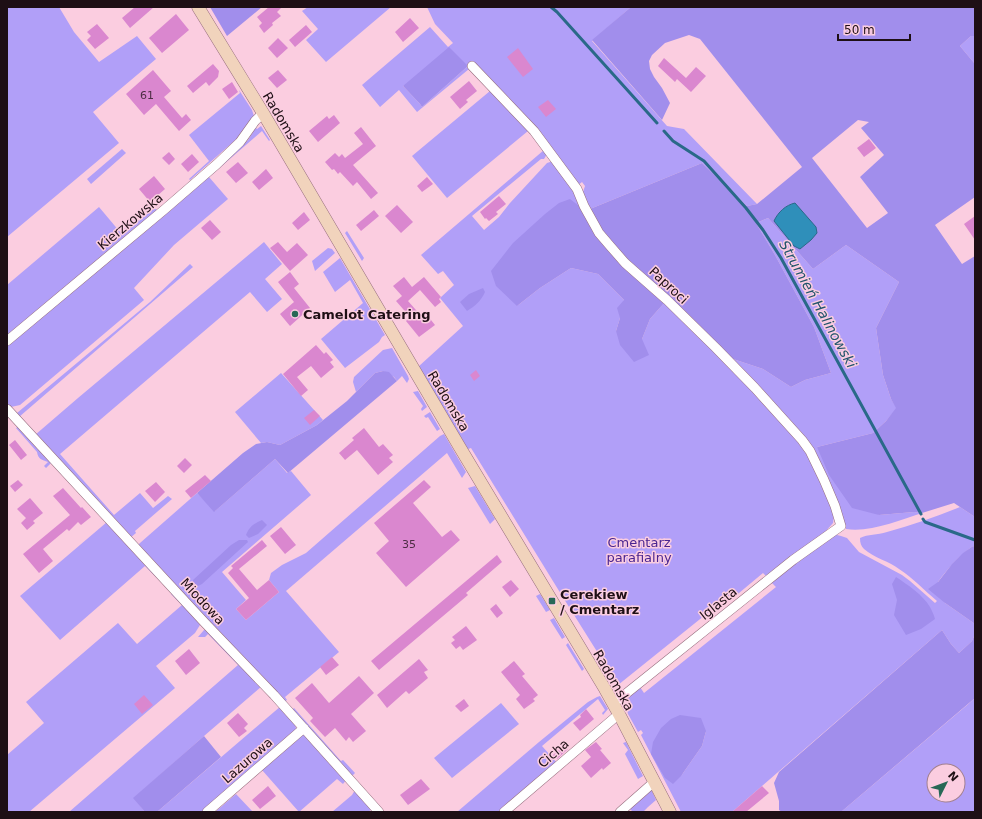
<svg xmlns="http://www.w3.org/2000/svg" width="982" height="819" font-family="'DejaVu Sans',sans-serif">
<rect width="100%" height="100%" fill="#fbcde0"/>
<path fill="#b19ff8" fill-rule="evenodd" d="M7,7H59L74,32L99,62L137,36L156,59L93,112L119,143L7,237Z
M308,7H391L326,62L306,40L318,29L302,11Z
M427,7H631L592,41L667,126L684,129L757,204L747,206L702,163L590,209L583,192L585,186L582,182L577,186L528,131L447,198L412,156L490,91L469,69L417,112L399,90L380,107L362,85L430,27L448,47L453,43L435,24ZM468,66L422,107L420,104L403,86Z
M971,36H975V64L960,46Z
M239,90L252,110L254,116L241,135L190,180L189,179L209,161L189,135L240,93Z
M261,126L270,140L269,141L262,131L209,177L228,199L174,245L134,288L144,300L20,405L11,407L7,404V345L208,176L248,140L253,132L255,127L257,129Z
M122,149L126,153L91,184L87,179Z
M544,150L547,154L544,159H541L472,216L484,230L499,217L510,203L547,163L553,161L565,176L583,209L517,306L540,288L571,268L598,274L624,300L620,318L616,331L642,339L650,319L665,302L798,438L812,460L834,516L833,523L825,532L767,577L763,573L733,598L730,595L618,685L564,599L471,448L468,449L418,367L463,326L440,298L454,285L443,271L438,274L421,255Z
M99,207L120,232L137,218L139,221L154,208L157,210L7,336V285Z
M768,218L813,269L846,245L899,282L876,328L883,375L891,399L897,408L886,421L873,433L817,447L879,515L914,512L922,513C900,520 869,533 846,529L838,505L815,452L733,359L763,369L791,387L805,380L831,373L814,327L775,255L756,223Z
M347,231L364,258L362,261L345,233Z
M264,242L282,264L265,279L282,299L267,312L250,292L60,454L114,515L140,493L153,508L168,496L172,499L135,531L136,533L130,538L35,435L78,398Z
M328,248L332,249L335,253L315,271L312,261Z
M340,258L385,335L382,337L379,342L345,368L321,339L363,303L350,280L335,292L323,272Z
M190,264L193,267L19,417L17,413L150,302Z
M392,348L408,376L409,379L407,383L402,376L397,381L394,377L383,371L375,373L356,392L353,382L354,377L383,350Z
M281,373L323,420L317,425L280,445L267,442L261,443L235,412Z
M418,391L427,407L422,411L421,409L423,406L413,392Z
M430,412L440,429L437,431L428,417L426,418L424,416Z
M19,426L51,463L46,468L44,466L48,462C42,460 38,459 37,452L16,428Z
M444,434L466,472L462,478L447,453L286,591L339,652L285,697L287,700L284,702L139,547V544L140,543L197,493L215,511L275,459L287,473L291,471L311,495L222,572L246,600L236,609L246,620L279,592L269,580L271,573L282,565L306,553L440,436Z
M475,486L495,519L490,524L468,488Z
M960,507L975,517V547L973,546C959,556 948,568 938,582L945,603L975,624V634L972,641L959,653L951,644L942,630L732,812H681L641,735L643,733L641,730L638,732L628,714L626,707L629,701L627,698L640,687L644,693L776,587L771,582L833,534L841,536L847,538L859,552L902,575L910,581L935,603L937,601C924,590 913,578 899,569C889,561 874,558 864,549C861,546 860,543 860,538C868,534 877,535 887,532C912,525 936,517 960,507ZM706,731L702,746L681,776Z
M107,522L127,542L128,546L134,550L164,583L163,584L145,566L60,640L20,596Z
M173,592L197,620L200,625L195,633L156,666L175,688L29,812H7V755L44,723L26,702L118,623L137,644L182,605L171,594Z
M540,594L550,610L546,612L536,596Z
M554,618L565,637L562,639L550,620Z
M208,629L262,686L204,736L134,798L145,812H69L238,665L208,634L205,637H198L204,630Z
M568,643L584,669L582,671L566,645Z
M600,696L608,709L603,715L602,713L605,710L598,699L542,746L557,763L501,812H457L539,742L588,702L597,697Z
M975,698V812H841L966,706ZM934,771H958V795H934Z
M501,703L519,724L452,778L434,758Z
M281,706C286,713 298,723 296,732L203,812H157Z
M294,708L341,761L343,760L355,773L353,775H351L291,711Z
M304,734L346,780L343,784L337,779L299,812L262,770L302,735Z
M626,742L643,776L638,779L625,754L628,750L623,743Z
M651,789L656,800L648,807L643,812H633L629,808Z
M355,790L372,809L368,812H332L352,795Z
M236,794L253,812H215Z"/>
<path fill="#a18eec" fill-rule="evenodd" d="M210,7H262L227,36Z
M631,7H975V36H971L960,46L975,64V197L935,225L962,264L975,256V517L954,503L922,513L914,512L879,515L852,508L829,475L817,447L873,433L886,421L896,408L891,399L883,375L876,328L899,282L846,245L813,269L768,218L756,223L775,255L814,327L831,373L805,380L791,387L763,369L733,359L665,302L650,319L642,339L649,355L634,362L620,345L616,331L620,318L617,308L624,300L598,274L571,268L540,288L517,306L496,286L491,271L513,243L545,214L559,203L570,199L583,209H590L702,163L747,206L757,204L802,167L700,39L689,35L665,43L652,55L649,61L650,69L654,77L662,88L670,103L662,120L592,40ZM858,120L869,122L861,128L884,155L860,177L888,213L867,228L812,158Z
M449,47L468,66L422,107L420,104L403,86Z
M483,288L485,292C481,301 475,306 467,311L460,302L469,294Z
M383,371L389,372L397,381L288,473L275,459L214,512L197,493L243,453L256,444L267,442L280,445L317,425L347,401L375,373Z
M262,520L267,525L258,534L249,538L246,535C249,526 255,523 262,520Z
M239,540H247L248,542L202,584L198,586L193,584V580L231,545Z
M973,546L975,547V624L945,603L928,589L938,582L952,564L963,553Z
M896,577C908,585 923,595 930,607C932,611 934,615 935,619L921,629L906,635L894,615L897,600L892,584Z
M942,630L951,644L959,653L972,641L975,634V698L841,812H782L779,810V801L774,783L779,772Z
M680,715L701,718L706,731L702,746L681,776L673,784L665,778L651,754L653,742L661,728L671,719Z
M204,736L221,757L157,812H145L133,798Z"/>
<path fill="#2f8fba" stroke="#2a6988" d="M795,203L816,227L817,233L811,240L800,249L794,246L774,221C778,212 786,205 795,203Z"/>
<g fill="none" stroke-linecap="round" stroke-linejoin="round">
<path stroke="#2a6988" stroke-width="3" d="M551,7L557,12L657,123
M664,131L673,141L704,161L746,208L763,230L781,258L921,514
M923,519L925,522L975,540"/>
</g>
<path fill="#da87cf" d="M135,7H154L130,28L122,18Z
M269,7H282L277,12L281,16L272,23L273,25L264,33L259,26L262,23L257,17Z
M176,14L189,30L162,53L149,38Z
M410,18L419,28L403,42L395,32Z
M97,24L109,38L95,49L87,40L91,36L87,32Z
M306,25L312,32L295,47L289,40Z
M278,38L288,48L277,58L268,48Z
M518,48L533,69L523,77L507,57Z
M664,58L686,78L696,67L706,76L691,92L677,79L675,82L658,66Z
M213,64L219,71L218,77L209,86L206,82L193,93L187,86Z
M153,70L171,91L164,97L182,118L186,114L191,120L179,131L156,104L144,115L126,94Z
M278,70L287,80L277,88L268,78Z
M469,81L477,91L466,100L468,102L460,109L450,97Z
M232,82L238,92L229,99L222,89Z
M548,100L556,109L546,117L538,107Z
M334,115L340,123L318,142L309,131L327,116L329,119Z
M361,127L376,146L353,165L378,193L371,199L357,182L353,186L340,172L338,174L334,169L332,170L325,162L335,153L339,157L342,154L345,158L363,144L354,133Z
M869,139L876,148L864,157L857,148Z
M169,152L175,159L169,165L162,158Z
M192,154L199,162L188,172L181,164Z
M238,162L248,173L236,183L226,172Z
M266,169L273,178L259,190L252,182Z
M154,176L165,189L150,202L139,189Z
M427,177L433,184L422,192L417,186Z
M499,196L506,204L496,212L498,214L489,221L486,218L485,219L480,212Z
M397,205L413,222L401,233L385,216Z
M374,210L379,216L361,231L356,225Z
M304,212L310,220L298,230L292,223Z
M975,216V240L964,224Z
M210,220L221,232L212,240L201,228Z
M278,242L287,252L297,243L308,255L290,271L270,248Z
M290,272L299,284L294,288L310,308L290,326L280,314L294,302L278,282Z
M404,277L412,287L424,277L441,297L439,299L441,302L435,307L420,290L408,301L423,318L427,315L435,325L419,337L406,321L410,317L396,301L402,296L393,286Z
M316,345L324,354L326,352L333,360L330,362L334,367L321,378L311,366L297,377L308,390L301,396L283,374Z
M476,370L480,376L474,381L470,375Z
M314,410L320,416L310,425L304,418Z
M364,428L379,447L383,444L393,455L389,458L393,462L378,475L357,450L345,460L339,453L354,440L352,438Z
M15,440L27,455L21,460L9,445Z
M185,458L192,465L184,473L177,466Z
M205,475L211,481L191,498L185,491Z
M18,480L23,485L15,492L10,486Z
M424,480L431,487L413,503L442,537L451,530L460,540L406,587L376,553L389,541L374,523Z
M156,482L165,492L155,502L145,491Z
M63,488L81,508L82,507L91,517L81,525L78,522L69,531L67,529L43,549L53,561L39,573L23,554L70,515L53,496Z
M30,498L43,513L33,521L35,523L27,530L21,523L26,518L17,509Z
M281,527L296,545L285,554L270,536Z
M262,540L267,546L239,569L257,590L269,580L279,592L246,620L236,609L249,598L228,573L233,568L231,566Z
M497,555L502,562L466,593L468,595L379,670L371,661Z
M511,580L519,589L510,597L502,587Z
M496,604L503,613L497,618L490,609Z
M466,626L477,640L463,650L460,646L456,649L451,643L455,640L452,637Z
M189,649L200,663L186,675L175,661Z
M332,657L339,665L326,675L320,667Z
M419,659L428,670L424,672L428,678L409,694L406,691L387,708L377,695Z
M514,661L525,674L522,676L538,695L533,699L535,701L524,709L516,699L520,695L501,672Z
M359,676L374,693L351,714L366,731L353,742L349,737L346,741L335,728L325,737L310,721L313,718L295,698L312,683L329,703Z
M144,695L153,705L142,714L134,704Z
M464,699L469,706L461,712L455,706Z
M586,709L594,719L580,731L573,723L581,717L580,715Z
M238,713L248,724L244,728L247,731L239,737L227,723Z
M596,742L602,749L600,750L611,763L603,770L602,768L591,778L581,766L591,757L585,750Z
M564,745L568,749L557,759L553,755Z
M421,779L430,789L408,805L400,795Z
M268,786L276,796L260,809L252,800Z
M762,786L769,793L746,812H732Z"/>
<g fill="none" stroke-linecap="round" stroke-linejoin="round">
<g stroke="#966e7e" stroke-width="10">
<path id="street" d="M472,66L534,131L577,189L584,206L599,233L611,247L625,263L667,300L716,348L755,388L802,440L810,451L824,480L835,506L841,526L793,560L613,704
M7,341L165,209L217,164L240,142L255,121L263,113
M7,409L205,623L274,695L379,812
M207,812L304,728
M504,812L619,714
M620,812L654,782"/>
</g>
<g stroke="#966e7e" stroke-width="13">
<path id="secondary" d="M198,7L263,113L459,446L605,689L619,714L670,812"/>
</g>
<use href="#street" stroke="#fff" stroke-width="9"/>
<use href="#secondary" stroke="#f1d3bc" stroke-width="12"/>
</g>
<g fill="#276856" stroke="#fbcde0" stroke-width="1.5">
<circle cx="295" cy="314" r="4"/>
<rect x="548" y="597" width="8" height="8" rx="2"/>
</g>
<g text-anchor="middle" stroke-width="3" stroke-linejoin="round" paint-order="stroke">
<g font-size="11" fill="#4d2d44">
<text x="147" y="99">61</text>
<text x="409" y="548">35</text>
</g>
<g font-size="13" fill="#1e0f15" stroke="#fbcde0">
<text transform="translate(284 122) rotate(59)" y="5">Radomska</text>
<text transform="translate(130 221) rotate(-40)" y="5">Kierzkowska</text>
<text transform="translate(669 285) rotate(43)" y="5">Paproci</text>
<text transform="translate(449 401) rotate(59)" y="5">Radomska</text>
<text transform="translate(203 601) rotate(47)" y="5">Miodowa</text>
<text transform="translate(718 603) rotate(-39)" y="5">Iglasta</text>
<text transform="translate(614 680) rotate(60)" y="5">Radomska</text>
<text transform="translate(553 753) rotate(-41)" y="5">Cicha</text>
<text transform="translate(247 760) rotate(-41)" y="5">Lazurowa</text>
</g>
<g font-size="13" font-weight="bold" fill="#1e0f15" stroke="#fbcde0" text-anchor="start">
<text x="303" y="319">Camelot Catering</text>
<text x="560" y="599">Cerekiew<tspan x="560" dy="15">/ Cmentarz</tspan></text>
</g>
<g font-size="13" fill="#492490" stroke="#fbcde0">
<text x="639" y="547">Cmentarz<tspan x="639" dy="15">parafialny</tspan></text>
</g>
<g font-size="14" font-style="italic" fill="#22546c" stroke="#fbcde0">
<text transform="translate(818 304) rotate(61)" y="5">Strumień Halinowski</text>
</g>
</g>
<rect width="982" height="819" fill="none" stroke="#1e0f15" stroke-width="16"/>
<g transform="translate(946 783) rotate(48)"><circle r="19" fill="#fbcde0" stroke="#a3818f"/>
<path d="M0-3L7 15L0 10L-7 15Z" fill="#276856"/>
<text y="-6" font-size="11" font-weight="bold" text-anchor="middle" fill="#1e0f15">N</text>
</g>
<path d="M838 34v6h72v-6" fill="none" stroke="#1e0f15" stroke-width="2"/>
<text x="844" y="34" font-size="12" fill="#1e0f15" stroke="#fbcde0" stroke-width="3" paint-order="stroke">50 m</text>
</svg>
